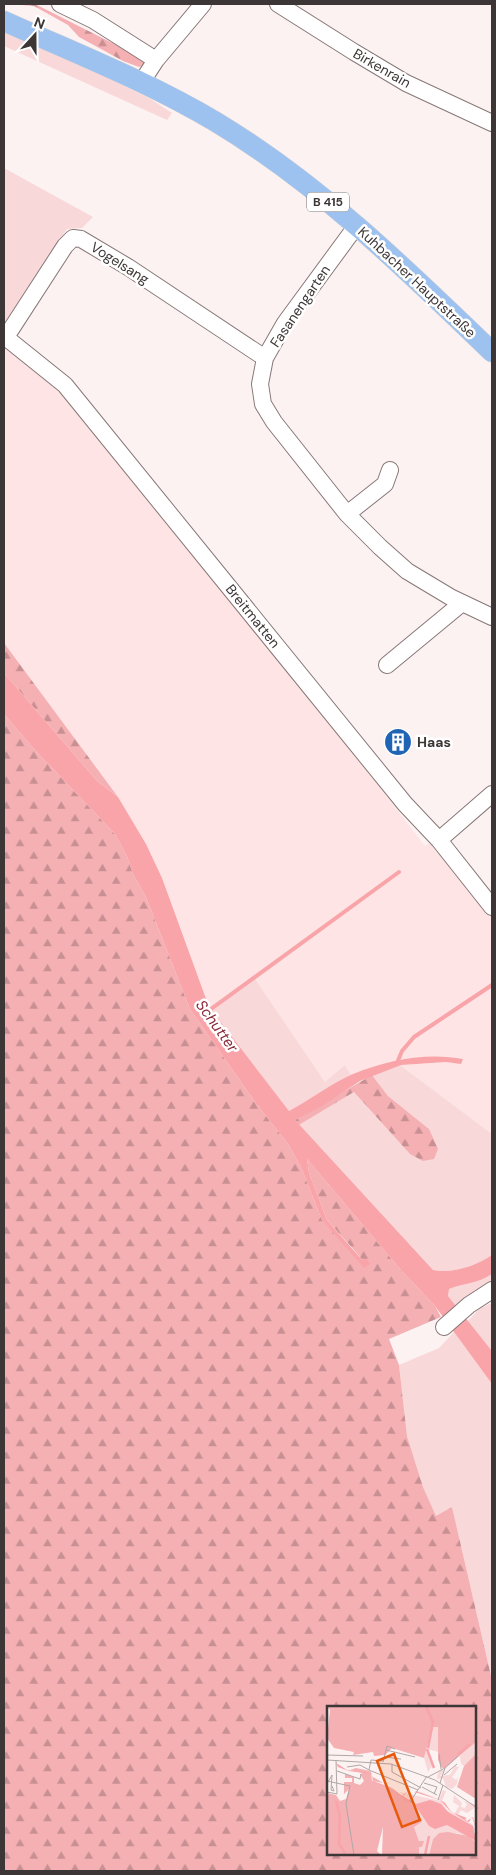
<svg xmlns="http://www.w3.org/2000/svg" width="496" height="1875" font-family="'DM Sans',sans-serif">
<defs>
<pattern id="forest-firs" width="22" height="20" patternUnits="userSpaceOnUse" patternTransform="scale(1.25)"><rect width="22" height="20" fill="#f5b0b4"/><path d="M5 1l3.5 6h-7zM16 11l3.5 6h-7z" fill="#c89093"/></pattern>
</defs>
<rect width="100%" height="100%" fill="#fdf2f2"/>
<path fill="#fee4e4" d="M4,344L65,394L217,578L425,846L432,841L492,913V1134L400,1065L446,1062L461,1064L463,1059H399L351,1075L345,1065L325,1082L253,976L209,1007L162,878L146,844L118,797L4,643Z"/>
<path fill="#f8d8d9" d="M4,27L149,98L172,113L167,120L4,46Z
M4,168L93,217L82,228L67,229L4,325Z
M253,976L325,1082L345,1065L351,1075L289,1111L209,1007Z
M400,1065L492,1134V1255C476,1266 452,1274 433,1270L299,1125L354,1092L429,1129L388,1096L372,1075Z
M492,1274V1281L457,1307L448,1296L449,1289C464,1283 477,1284 492,1274Z
M492,1303V1351L468,1321L480,1308Z
M454,1332L492,1384V1680L452,1507L436,1517L423,1487L407,1436L399,1365L439,1348Z"/>
<path fill="url(#forest-firs)" fill-rule="evenodd" d="M9,4H35L136,55L145,61V65L139,67L123,61L79,37L68,25L34,6Z
M4,643L118,797L97,781L4,673Z
M4,714L33,748L115,834L127,856L133,874L146,897L190,1009L255,1102L288,1144L301,1167L322,1220L363,1260L327,1220L309,1173L307,1159L400,1269L435,1306L441,1317L389,1339L399,1365L407,1436L423,1487L436,1516L452,1507L492,1680V1871H4ZM328,1708H475V1854H328Z
M372,1075L388,1096L429,1129L438,1149L434,1159L423,1161L410,1154L354,1092L299,1125L295,1120Z"/>
<path fill="#f8a4a9" d="M4,673L97,781L118,797L146,844L162,878L209,1007L289,1111C310,1100 332,1083 353,1074C387,1060 427,1052 463,1059L461,1064L446,1062L401,1065L360,1081L322,1106L295,1120L433,1270C452,1274 476,1266 492,1255V1274C477,1284 464,1283 449,1289L448,1296L492,1351V1384L435,1306L400,1269L307,1159L309,1173L327,1220L362,1260L367,1259L370,1264L364,1268L322,1220L301,1167L288,1144L255,1102L190,1009L146,897L133,874L127,856L115,834L33,748L4,714Z"/>
<g fill="none" stroke-linecap="round" stroke-linejoin="round">
<path stroke="#f8a4a9" stroke-width="4" d="M207,1012L399,872
M397,1063L402,1051L414,1037L492,985"/>
<g stroke="#887878" stroke-width="18">
<path id="minor" d="M60,4L93,20L156,60
M278,4L354,52L406,83L492,123
M141,83L156,60L203,4
M357,225L285,323L265,358L260,384L263,404L274,422L347,514L380,547L407,571L452,598L492,617
M4,336L65,385L405,804L439,840L492,907
M6,337L65,246L73,238L81,239L128,267L265,358
M347,514L385,484L390,470
M387,665L462,603
M439,840L492,794
M444,1327L469,1305L492,1290"/>
</g>
<g stroke="#d4d3d3" stroke-width="21">
<path id="major" d="M4,21C75,53 149,82 216,122C319,184 406,269 492,352"/>
</g>
<use href="#minor" stroke="#fff" stroke-width="16"/>
<use href="#major" stroke="#9dc2f0" stroke-width="20"/>
</g>
<defs>
<g id="building-disc" transform="scale(1.4375)"><circle r="9.5" fill="#2064b4" stroke="#fff"/><path d="M-4-6H4V6H1V3H-1V6H-4ZM-2.5-4.3h1.7v1.8h-1.7ZM.8-4.3h1.7v1.8H.8ZM-2.5-1h1.7V.8h-1.7ZM.8-1h1.7V.8H.8Z" fill="#fff"/></g>
</defs>
<g fill-rule="evenodd">
<use href="#building-disc" x="398" y="742"/>
</g>
<g text-anchor="middle" stroke-width="5" stroke-linejoin="round" paint-order="stroke">
<rect fill="#fff" stroke="#777272" stroke-width="1" x="307" y="192.5" width="42" height="19" rx="4"/>
<g font-size="12" font-weight="bold" fill="#3d3636">
<text x="328" y="206">B 415</text>
</g>
<g font-size="14" fill="#3d3636" stroke="#fff">
<text transform="translate(382 68) rotate(30)" y="5">Birkenrain</text>
<text transform="translate(120 263) rotate(32)" y="5">Vogelsang</text>
<text transform="translate(417 282) rotate(43)" y="5">Kuhbacher Hauptstraße</text>
<text transform="translate(300 306) rotate(-56)" y="5">Fasanengarten</text>
<text transform="translate(253 616) rotate(51)" y="5">Breitmatten</text>
</g>
<g font-size="14" font-weight="bold" fill="#3d3636" stroke="#fff" text-anchor="start">
<text x="417" y="747">Haas</text>
</g>
<g font-size="15" font-style="italic" fill="#8b2a39" stroke="#fff">
<text transform="translate(217 1026) rotate(54)" y="5">Schutter</text>
</g>
</g>
<g transform="translate(327 1706)">
<rect width="149" height="149" fill="#fdf2f2"/>
<path d="M105,21H112V46L100,43L105,60L101,66L97,52ZM149,36L148,50L137,60L134,58L133,50ZM128,60L132,61L125,71L129,74L131,71L130,78L125,83L119,81L116,72L110,73L111,67L115,63L117,65L113,70L123,69ZM116,84L119,85L115,95L117,96L119,98L123,104L128,107L132,100L126,96L127,89L135,97L134,101L138,102L140,98L136,95L149,99V101L140,107L134,104L131,109L122,104L115,95L90,87L95,88L91,85L112,93ZM72,86L114,95L120,104L145,118L149,125L101,95L149,129V136L131,127H112L106,133L102,149H92V141L96,135H92L87,121L95,116L84,100V96Z" fill="#f8d8d9"/>
<path d="M149,0V36L118,62H115L111,54V21H105L97,52L65,42L58,49L47,50L46,46L26,49L27,46L7,42L0,32L3,4L0,0ZM149,48V93L130,81L137,60ZM29,62L43,65L45,68L46,71L65,82L56,77L46,75L45,67L40,68H44L45,75L65,83L83,95L95,116L87,121L92,135H97L95,141H92V149H55L56,121L50,145L54,149H0V87L9,89L13,95L19,93L22,83L17,88V76H25V72H18V68L27,71V77L33,79L37,75L33,68L36,67L23,64ZM121,126L141,130L149,136V149H102L106,133L112,127Z" fill="#f5b0b4"/>
<path d="M9,57L20,64L44,67L46,75L65,82L75,90L78,87L80,86L76,90L82,94L89,85L115,95L118,97L124,106L140,112L138,113L140,115L146,111L149,123L145,111L142,116L139,115L123,105L113,94L88,86L83,94L89,98L103,94L114,98L121,106L146,120L149,135L120,119L108,123L102,120L88,99L78,94L65,83L46,76L44,68L22,65L11,61Z" fill="#f8a4a9"/>
<path fill="none" stroke="#f8a4a9" stroke-width="2.5" d="M99,0L106,16L101,42M100,43L107,62M131,49L143,38M9,95L13,110L12,138L19,149M98,149L102,130"/>
<path fill="none" stroke="#b0a7a7" stroke-width="1" d="M59,44L88,51M112,48L114,63M0,49L36,50M58,51L74,53M0,54L64,58L108,74L149,101M56,55L44,54L42,64L91,84M56,56L60,40L68,43M65,58V66L94,82M20,61L33,59L42,64M10,65L33,73L34,68M117,69L130,58M101,71L118,62L131,50M0,75L23,80L19,98L27,149M1,76L5,69L4,84L7,85L5,80M97,77L110,81L107,88M113,77L118,62M95,81L110,89M0,86L10,88L9,54M111,94L116,79M83,96L100,70"/>
<path fill="#e8590c" fill-opacity="0.15" stroke="#e8590c" stroke-width="2.5" d="M67,48L93,114L75,121L50,55Z"/>
<rect width="149" height="149" fill="none" stroke="#3d3636" stroke-width="2.5"/>
</g>
<rect width="496" height="1875" fill="none" stroke="#3d3636" stroke-width="10"/>
<g transform="translate(35 35) rotate(21)" stroke="#ffffff" stroke-width="4" paint-order="stroke">
<path d="M0-4L9 19L0 12L-9 19Z" fill="#3d3636"/>
<text y="-8" font-size="14" font-weight="bold" text-anchor="middle" fill="#3d3636">N</text>
</g>
</svg>
